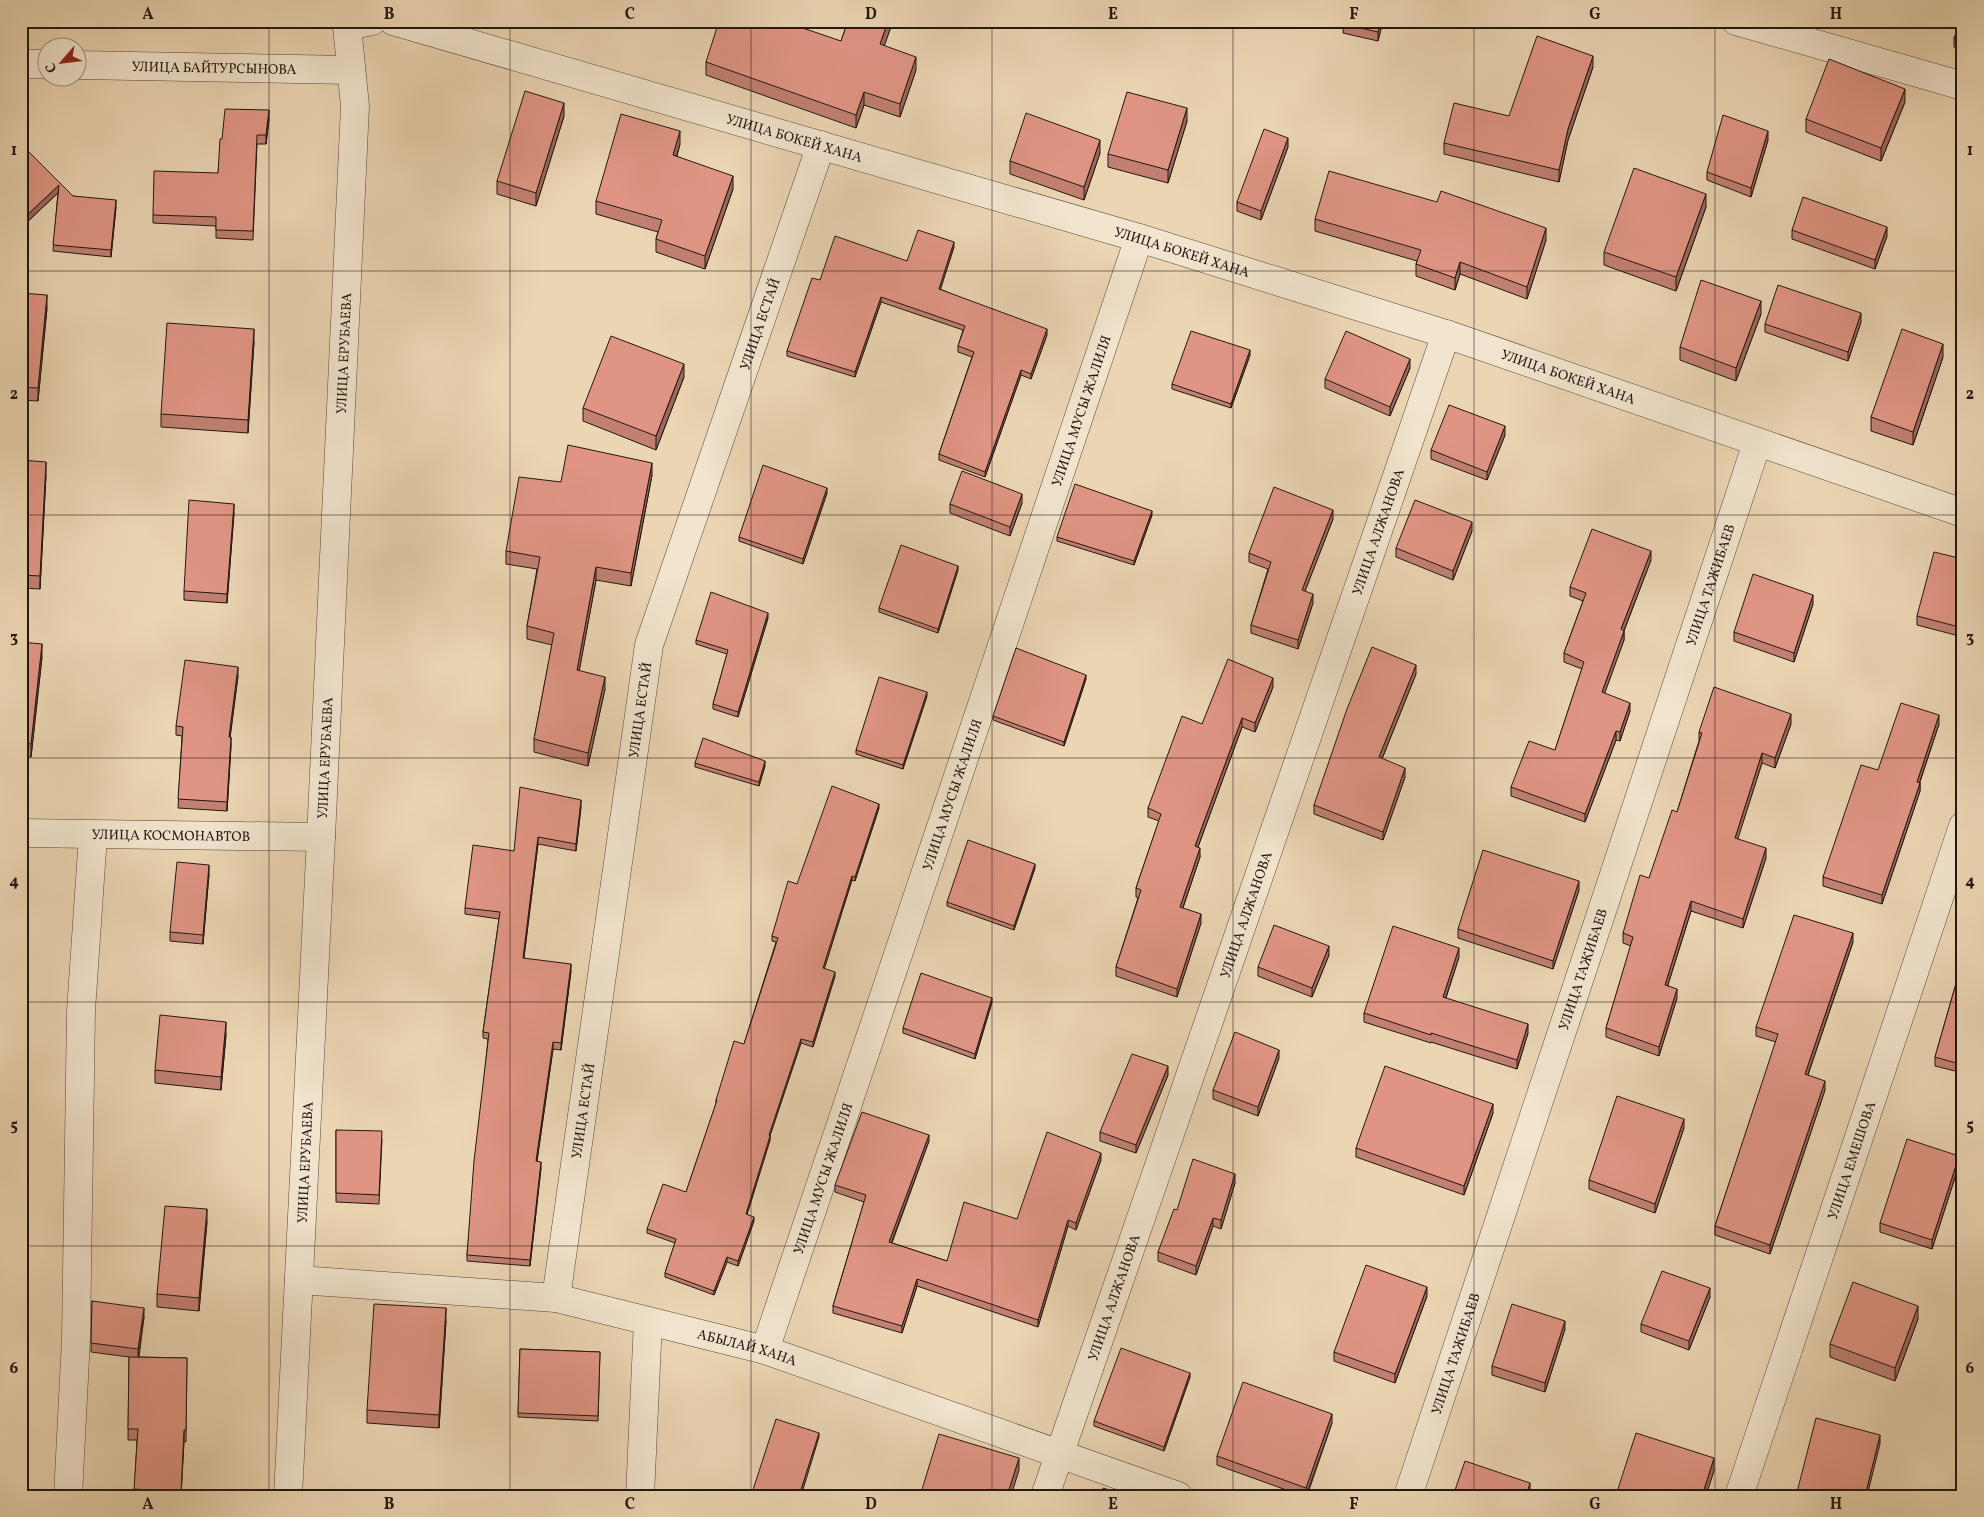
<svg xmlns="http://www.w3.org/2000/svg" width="1984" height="1517" font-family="Vollkorn,serif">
<rect width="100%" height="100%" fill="#ebd5b3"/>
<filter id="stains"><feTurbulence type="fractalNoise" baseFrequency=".004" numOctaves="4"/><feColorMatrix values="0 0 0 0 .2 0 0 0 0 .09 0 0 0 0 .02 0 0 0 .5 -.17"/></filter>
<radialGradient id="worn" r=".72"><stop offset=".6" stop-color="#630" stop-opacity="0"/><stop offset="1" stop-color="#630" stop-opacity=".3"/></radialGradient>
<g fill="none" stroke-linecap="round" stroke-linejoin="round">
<g stroke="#54463a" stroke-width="29">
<g id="minor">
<path id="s1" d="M393,21L1139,238L1446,334L1963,513"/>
<path d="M1736,21L1963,86"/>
<path d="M347,26L372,21"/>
<path d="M21,64H48"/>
<path id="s2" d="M78,65L351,70"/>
<path id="s3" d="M21,833L321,837"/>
<path id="s4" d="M299,1280L556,1298L765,1350L1178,1496"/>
<path id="s5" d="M556,1298L649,645L821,145"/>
<path id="s6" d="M765,1350L1139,238"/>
<path d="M68,1496L76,1339L81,1011L93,835"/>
<path id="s7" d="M288,1496L321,837L355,106L347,26L344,21"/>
<path d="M640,1496L648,1321"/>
<path id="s8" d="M1045,1496L1446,334"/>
<path id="s9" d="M1408,1496L1757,443"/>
<path id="s10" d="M1739,1496L1963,826"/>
</g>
</g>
<use href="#minor" stroke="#f2e4ce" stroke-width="28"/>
</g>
<path fill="#c18072" stroke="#221712" d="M21,21H58V26H21Z
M848,21H893L884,46L916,70L900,117L864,105L856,128L706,75V62L841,41Z
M1344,21H1383L1378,41L1343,33Z
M1963,21V51L1954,47V38Z
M1593,67L1568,140L1559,182L1444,154V143L1509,116Z
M1905,102L1881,161L1806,132V119Z
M564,116L536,206L497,194V181Z
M269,119L266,144H257L253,240L216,238V226L153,223V215L218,173L222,139Z
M1187,121L1168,183L1108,167V154Z
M1768,140L1751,197L1707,180V172Z
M21,144L73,196L116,207L111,257L53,251L58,193L25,224L21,220Z
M680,144L677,156L733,189L705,269L656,252V239L658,232L596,214V201Z
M1288,147L1261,220L1237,211V202Z
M1100,153L1084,200L1010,174V161Z
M1963,171V193L1960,192V179Z
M1706,207L1676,291L1604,265V252Z
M1315,219L1546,240L1527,299L1460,274L1455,290L1416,276V264L1417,261L1315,231Z
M1792,230L1887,236L1875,269L1792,239Z
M954,247L940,289L1047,335L1031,379L1021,375L985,477L939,460V454L972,357L958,352V346L963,330L881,302L855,377L787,356V351L820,280L907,261Z
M21,293L47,308L38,401L21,400Z
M1761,314L1736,381L1680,360V347Z
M1861,322L1848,361L1765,332V324Z
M254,342L248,433L161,427V414Z
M1250,355L1231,408L1172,389V384Z
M1943,357L1913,445L1871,431V417Z
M1410,368L1390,416L1325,388V379Z
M684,377L656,450L583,421V408Z
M1505,435L1487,480L1431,459V450Z
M21,460L46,475L40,589L21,588Z
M652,475L631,586L596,580L579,671L605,689L588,766L534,752V739L552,645L527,639V626L537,569L506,564V551L561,482Z
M827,493L803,564L739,541V537Z
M1022,503L1010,536L950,513V504Z
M234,513L227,603L184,600V591Z
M1152,515L1134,565L1057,541V537Z
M1333,519L1305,591L1313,603L1298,649L1251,633V625L1268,569L1249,562V553Z
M1472,531L1453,580L1396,557V548Z
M1963,559V637L1917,625V616Z
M1651,560L1624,631V640L1604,693L1630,711L1620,741L1616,740L1585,822L1511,796V787L1555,750L1582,669L1564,662V653L1583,601L1570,596V587Z
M958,570L938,633L879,612V608Z
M1813,604L1794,662L1734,641V632Z
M768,618L738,717L713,709V704L727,654L696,644V640Z
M21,642L42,657L31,757L21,756Z
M1416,674L1382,759L1405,777L1383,840L1314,814V805Z
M238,676L230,737L231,746L227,811L178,808L182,736L176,735V726Z
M1086,679L1064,746L993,720V716Z
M1273,687L1255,732L1242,727L1198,847L1200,857L1183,908L1201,923L1177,997L1116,976V967L1138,898L1136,897V888L1159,821L1148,817V808L1202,724Z
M927,696L903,769L856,754V750Z
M1791,724L1775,768L1762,763L1737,839L1766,858L1743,928L1691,911L1668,985L1677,998L1659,1056L1606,1037V1028L1631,946L1623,943V933L1649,878L1677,812L1699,741V732Z
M1939,724L1920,782V791L1882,904L1823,886V877L1878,770Z
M695,763L765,766L759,786L695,767Z
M581,807L576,851L538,844L524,958L571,971L561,1050L553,1049L537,1161L541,1168L530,1266L467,1261V1255L488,1039L483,1038V1032L499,919L465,914V908L514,851Z
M879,808L855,881L852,880L824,969L835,976L813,1047L801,1043L770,1135V1140L747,1214L754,1221L738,1266L727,1262L714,1295L665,1277V1273L675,1243L647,1233V1229L686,1192L716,1104V1100L744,1044L776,942L772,941V936L797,884Z
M1035,868L1014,930L947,906V902Z
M209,874L203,944L170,941V932Z
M1579,890L1553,969L1458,938V929Z
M1853,942L1808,1075L1825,1090L1770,1254L1715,1235V1226L1776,1042L1756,1036V1027Z
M1329,955L1312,997L1258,976V967Z
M1459,957L1446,998L1528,1033L1517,1069L1431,1042V1043L1364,1022V1013Z
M1963,959V1073L1935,1066V1057Z
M992,1002L975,1059L903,1033V1028Z
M226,1035L221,1090L155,1083V1070Z
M1279,1058L1258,1116L1213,1099V1090Z
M1168,1075L1136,1153L1100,1141V1132Z
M1493,1113L1464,1195L1356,1157V1148Z
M1684,1128L1655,1213L1589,1189V1180Z
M336,1130L382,1139L379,1204L336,1202Z
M929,1141L892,1243L947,1261L1017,1219L1101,1160L1076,1230L1068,1226L1038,1327L917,1286L902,1333L833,1313V1306L864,1202L835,1192V1185Z
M1959,1165L1932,1249L1880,1232V1223Z
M1235,1183L1221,1229L1213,1226L1196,1275L1158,1261V1252L1177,1210Z
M207,1222L199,1311L157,1307V1294Z
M1427,1296L1395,1383L1334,1361V1352Z
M1710,1297L1689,1350L1641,1332V1324Z
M92,1301L144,1317L139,1357L187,1358L186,1442L184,1441L181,1496H134L137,1440H128L129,1357L91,1352Z
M1918,1319L1895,1381L1830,1357V1344Z
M446,1321L439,1428L367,1423V1410Z
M1565,1329L1545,1392L1492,1375V1366Z
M520,1349L600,1352L598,1421L518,1417Z
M1190,1377L1164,1451L1094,1426V1421Z
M1332,1423L1307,1496H1303L1217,1465V1456Z"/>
<path fill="#9d685c" stroke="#221712" d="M888,21H893L880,58V44Z
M1381,21H1383L1378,41V32Z
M1593,56V67L1568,140L1559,182V170L1568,129Z
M916,57V70L900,117V104Z
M1905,89V102L1881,161V148Z
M864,92V105L856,128V115Z
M564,103V116L536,206V193Z
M1187,108V121L1168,183V170Z
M269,110V119L266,144V135Z
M680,131V144L673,168V155Z
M1768,131V140L1751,197V188Z
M1288,138V147L1261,220V211Z
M1100,140V153L1084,200V187Z
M733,176V189L705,269V256Z
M59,185V192L25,224V217Z
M1706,194V207L1676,291V277Z
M116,200V207L111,257V250Z
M1887,227V236L1875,269V260Z
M1546,228V240L1527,299V287Z
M954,242V247L939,294V289Z
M1460,262V274L1455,290V278Z
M47,295V308L38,401V388Z
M881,297V302L855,377V372Z
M1761,301V314L1736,381V368Z
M1861,313V322L1848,361V352Z
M254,329V342L248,433V420Z
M1047,329V335L1031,379V374Z
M1943,344V357L1913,445V432Z
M1250,350V355L1231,408V404Z
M1410,359V368L1390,416V407Z
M684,364V377L656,450V436Z
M1021,370V375L985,477V472Z
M1505,426V435L1487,480V472Z
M46,462V475L40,589V576Z
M652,463V475L631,586V573Z
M827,488V493L803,564V559Z
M1022,494V503L1010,536V527Z
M234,504V513L227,603V594Z
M1333,510V519L1302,599V590Z
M1152,511V515L1134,565V561Z
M1472,522V531L1453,580V571Z
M1651,551V560L1621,638V629Z
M958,566V570L938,633V629Z
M596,567V580L577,683V670Z
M1313,594V603L1298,649V640Z
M1813,595V604L1794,662V653Z
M768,613V618L738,717V712Z
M1624,631V640L1602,701V692Z
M42,644V657L31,757V744Z
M1416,665V674L1379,766V757Z
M238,667V676L229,746V737Z
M1086,675V679L1064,746V742Z
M605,677V689L588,766V753Z
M1273,678V687L1255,732V723Z
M927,692V696L903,769V765Z
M1630,703V711L1620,741V732Z
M1791,714V724L1775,768V758Z
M1939,715V724L1917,790V782Z
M1242,718V727L1195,855V846Z
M1616,731V740L1585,822V814Z
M231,737V746L227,811V802Z
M1762,753V763L1735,848V838Z
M765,761V766L759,786V782Z
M1405,768V777L1383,840V832Z
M1920,783V791L1882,904V895Z
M581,800V807L576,851V844Z
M879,804V808L855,881V877Z
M538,837V844L523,964V958Z
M1200,848V857L1180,916V907Z
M1766,848V858L1743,928V919Z
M1035,864V868L1014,930V926Z
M209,865V874L203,944V935Z
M852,876V880L823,973V968Z
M1579,881V890L1553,969V961Z
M1691,901V911L1665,994V985Z
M1201,914V923L1177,997V989Z
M1853,933V942L1805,1083V1074Z
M1329,946V955L1312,997V988Z
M1459,948V957L1443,1006V997Z
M571,964V971L561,1050V1043Z
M835,972V976L813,1047V1042Z
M1677,989V998L1659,1056V1047Z
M992,998V1002L975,1059V1054Z
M226,1022V1035L221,1090V1077Z
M1528,1024V1033L1517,1069V1060Z
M801,1039V1043L769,1139V1135Z
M553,1042V1049L536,1168V1161Z
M1279,1050V1058L1258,1116V1107Z
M1168,1066V1075L1136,1153V1145Z
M1825,1081V1090L1770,1254V1245Z
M1493,1104V1113L1464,1195V1186Z
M1684,1119V1128L1655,1213V1204Z
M929,1135V1141L889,1249V1242Z
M770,1136V1140L746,1218V1214Z
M1101,1153V1160L1076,1230V1223Z
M1959,1156V1165L1932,1249V1240Z
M541,1162V1168L530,1266V1260Z
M1235,1174V1183L1221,1229V1220Z
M207,1209V1222L199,1311V1298Z
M754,1217V1221L738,1266V1261Z
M1213,1218V1226L1196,1275V1266Z
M1068,1220V1226L1038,1327V1320Z
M727,1257V1262L714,1295V1291Z
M917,1279V1286L902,1333V1326Z
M1427,1287V1296L1395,1383V1374Z
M1710,1288V1297L1689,1350V1341Z
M1918,1306V1319L1895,1381V1368Z
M144,1308V1317L138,1358V1349Z
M446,1308V1321L439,1428V1415Z
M1565,1321V1329L1545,1392V1383Z
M1190,1373V1377L1164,1451V1447Z
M1332,1414V1423L1306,1496V1488Z
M184,1430V1441L181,1496V1492Z
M819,1433V1437L801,1496H799Z
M1880,1435V1444L1867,1496H1865Z
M1019,1458V1470L1011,1496H1007Z
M1714,1458V1471L1706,1496H1702Z
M1530,1483V1496H1526Z"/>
<path fill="#e09584" stroke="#221712" d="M719,21H782L841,41L848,21H888L880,44L916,57L900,104L864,92L856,115L706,62Z
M1344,21H1381L1378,32L1343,24Z
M1961,21H1963V42L1954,38Z
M1537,36L1593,56L1568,129L1559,170L1444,143L1454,103L1509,116Z
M1829,59L1905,89L1881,148L1806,119Z
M525,91L564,103L536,193L497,181Z
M1127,92L1187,108L1168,170L1108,154Z
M225,109L269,110L266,135H257L253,231L216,230V217L153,215L154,171L218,173L220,139H222Z
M1026,113L1100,140L1084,187L1010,161Z
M621,114L680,131L673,155L733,176L705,256L656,239L662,220L596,201Z
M1723,115L1768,131L1751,188L1707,172Z
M1264,129L1288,138L1261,211L1237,202Z
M21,144L73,196L116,200L111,250L53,245L59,185L25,217L21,213Z
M1634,168L1706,194L1676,277L1604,252Z
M1329,171L1437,202L1441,191L1546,228L1527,287L1460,262L1455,278L1416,264L1421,250L1315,219Z
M1963,171V180L1960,179Z
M1803,197L1887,227L1875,260L1792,230Z
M918,230L954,242L939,289L1047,329L1031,374L1021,370L985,472L939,454L974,352L958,346L965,326L881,297L855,372L787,351L812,278L820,280L835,236L907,261Z
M1701,280L1761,301L1736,368L1680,347Z
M1778,285L1861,313L1848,352L1765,324Z
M21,293L47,295L38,388L21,387Z
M167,323L254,329L248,420L161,414Z
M1902,329L1943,344L1913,432L1871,417Z
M1191,331L1250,350L1231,404L1172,384Z
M1346,331L1410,359L1390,407L1325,379Z
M611,336L684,364L656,436L583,408Z
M1449,405L1505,426L1487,472L1431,450Z
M568,445L652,463L631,573L596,567L577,670L605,677L588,753L534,739L554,633L527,626L540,557L506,551L519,477L561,482Z
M21,460L46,462L40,576L21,575Z
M763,465L827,488L803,559L739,537Z
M962,471L1022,494L1010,527L950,504Z
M1075,484L1152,511L1134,561L1057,537Z
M1274,487L1333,510L1302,590L1313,594L1298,640L1251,625L1271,562L1249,553Z
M189,500L234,504L227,594L184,591Z
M1415,500L1472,522L1453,571L1396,548Z
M1592,529L1651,551L1621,629L1624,631L1602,692L1630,703L1620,732L1616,731L1585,814L1511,787L1529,741L1555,750L1584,662L1564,653L1586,593L1570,587Z
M901,545L958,566L938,629L879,608Z
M1934,552L1963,559V628L1917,616Z
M1753,574L1813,595L1794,653L1734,632Z
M711,592L768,613L738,712L713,704L728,650L696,640Z
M21,642L42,644L31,744L21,743Z
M1372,647L1416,665L1379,757L1405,768L1383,832L1314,805L1347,709Z
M1016,648L1086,675L1064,742L993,716Z
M1228,659L1273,678L1255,723L1242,718L1195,846L1200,848L1180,907L1201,914L1177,989L1116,967L1141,890L1136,888L1161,814L1148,808L1182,716L1202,724Z
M185,660L238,667L229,737H231L227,802L178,799L183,727L176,726Z
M879,677L927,692L903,765L856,750Z
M1714,687L1791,714L1775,758L1762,753L1735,838L1766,848L1743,919L1691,901L1665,985L1677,989L1659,1047L1606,1028L1633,937L1623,933L1640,875L1649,878L1672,810L1677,812L1702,733L1699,732Z
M1901,703L1939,715L1917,782L1920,783L1882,895L1823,877L1861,765L1878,770Z
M703,738L765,761L759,782L695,763Z
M832,786L879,804L855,877L852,876L823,968L835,972L813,1042L801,1039L769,1135L770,1136L746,1214L754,1217L738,1261L727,1257L714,1291L665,1273L676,1239L647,1229L663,1184L686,1192L717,1100H716L734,1041L744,1044L778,938L772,936L788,881L797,884Z
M520,787L581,800L576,844L538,837L523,958L571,964L561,1043L553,1042L536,1161L541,1162L530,1260L467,1255L474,1161L489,1033L483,1032L500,912L465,908L473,845L514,851Z
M968,840L1035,864L1014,926L947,902Z
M1483,850L1579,881L1553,961L1458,929Z
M177,862L209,865L203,935L170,932Z
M1794,915L1853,933L1805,1074L1825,1081L1770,1245L1715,1226L1778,1034L1756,1027Z
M1274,925L1329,946L1312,988L1258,967Z
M1393,926L1459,948L1443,997L1528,1024L1517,1060L1431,1033V1035L1364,1013Z
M1963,959V1065L1935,1057Z
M921,973L992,998L975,1054L903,1028Z
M160,1015L226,1022L221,1077L155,1070Z
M1235,1032L1279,1050L1258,1107L1213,1090Z
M1132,1054L1168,1066L1136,1145L1100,1132Z
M1385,1066L1493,1104L1464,1186L1356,1148Z
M1617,1096L1684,1119L1655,1204L1589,1180Z
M862,1112L929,1135L889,1242L947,1261L964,1202L1017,1219L1047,1132L1101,1153L1076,1223L1068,1220L1038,1320L917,1279L902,1326L833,1306L866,1195L835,1185Z
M336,1130L382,1131L379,1195L336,1193Z
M1907,1139L1959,1156L1932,1240L1880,1223Z
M1193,1159L1235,1174L1221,1220L1213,1218L1196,1266L1158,1252L1174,1209L1177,1210Z
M165,1206L207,1209L199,1298L157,1294Z
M1366,1265L1427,1287L1395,1374L1334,1352Z
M1662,1271L1710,1288L1689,1341L1641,1324Z
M1853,1282L1918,1306L1895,1368L1830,1344Z
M92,1301L144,1308L138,1349L91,1343Z
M374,1304L446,1308L439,1415L367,1410Z
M1512,1304L1565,1321L1545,1383L1492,1366Z
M1121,1348L1190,1373L1164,1447L1094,1421Z
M520,1349L600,1352L598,1416L518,1413Z
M129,1357L187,1358L186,1430H184L181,1492L134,1489L138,1429H128Z
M1243,1382L1332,1414L1306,1488L1217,1456Z
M1816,1418L1880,1435L1865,1496H1796Z
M776,1419L819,1433L799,1496H751Z
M1636,1433L1714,1458L1702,1496H1614L1615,1492H1617Z
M939,1434L1019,1458L1007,1496H920Z
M1465,1461L1530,1483L1526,1496H1453Z
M1103,1488L1128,1496H1100Z"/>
<path fill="none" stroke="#221712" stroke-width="1" stroke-opacity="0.55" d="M269,21V1496M510,21V1496M751,21V1496M992,21V1496M1233,21V1496M1474,21V1496M1715,21V1496M21,271H1963M21,515H1963M21,758H1963M21,1002H1963M21,1246H1963"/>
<g text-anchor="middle" stroke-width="4.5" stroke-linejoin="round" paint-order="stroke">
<g font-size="14" fill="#221712" stroke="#f2e4ce">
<text dy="5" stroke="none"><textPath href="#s2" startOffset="136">УЛИЦА БАЙТУРСЫНОВА</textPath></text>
<text dy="5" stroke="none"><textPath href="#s1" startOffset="418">УЛИЦА БОКЕЙ ХАНА</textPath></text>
<text dy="5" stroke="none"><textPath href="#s1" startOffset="822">УЛИЦА БОКЕЙ ХАНА</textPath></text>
<text dy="5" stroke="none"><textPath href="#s5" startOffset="999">УЛИЦА ЕСТАЙ</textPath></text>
<text dy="5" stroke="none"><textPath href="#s7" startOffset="1144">УЛИЦА ЕРУБАЕВА</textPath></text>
<text dy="5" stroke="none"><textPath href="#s1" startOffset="1228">УЛИЦА БОКЕЙ ХАНА</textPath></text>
<text dy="5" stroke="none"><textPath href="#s6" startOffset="991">УЛИЦА МУСЫ ЖАЛИЛЯ</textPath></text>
<text dy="5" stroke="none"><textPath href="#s8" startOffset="1020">УЛИЦА АЛЖАНОВА</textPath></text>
<text dy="5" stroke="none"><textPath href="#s9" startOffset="960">УЛИЦА ТАЖИБАЕВ</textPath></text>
<text dy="5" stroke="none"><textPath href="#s5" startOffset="594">УЛИЦА ЕСТАЙ</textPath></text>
<text dy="5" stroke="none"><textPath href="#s7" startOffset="739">УЛИЦА ЕРУБАЕВА</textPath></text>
<text dy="5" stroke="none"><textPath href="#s6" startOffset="586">УЛИЦА МУСЫ ЖАЛИЛЯ</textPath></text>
<text dy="5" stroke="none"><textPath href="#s3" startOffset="150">УЛИЦА КОСМОНАВТОВ</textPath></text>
<text dy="5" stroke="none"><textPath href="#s8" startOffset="615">УЛИЦА АЛЖАНОВА</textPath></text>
<text dy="5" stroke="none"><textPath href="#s9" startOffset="555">УЛИЦА ТАЖИБАЕВ</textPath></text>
<text dy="5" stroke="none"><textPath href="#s5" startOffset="189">УЛИЦА ЕСТАЙ</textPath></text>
<text dy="5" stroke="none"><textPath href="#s10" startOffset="354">УЛИЦА ЕМЕШОВА</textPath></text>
<text dy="5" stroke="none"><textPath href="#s7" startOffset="334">УЛИЦА ЕРУБАЕВА</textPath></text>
<text dy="5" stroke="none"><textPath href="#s6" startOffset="181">УЛИЦА МУСЫ ЖАЛИЛЯ</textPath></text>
<text dy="5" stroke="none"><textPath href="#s8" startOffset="210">УЛИЦА АЛЖАНОВА</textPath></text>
<text dy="5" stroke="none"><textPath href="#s4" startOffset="455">АБЫЛАЙ ХАНА</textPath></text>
<text dy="5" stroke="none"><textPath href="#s9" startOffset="150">УЛИЦА ТАЖИБАЕВ</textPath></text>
</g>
</g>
<rect width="1984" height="1517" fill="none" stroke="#ebd5b3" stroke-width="55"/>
<g transform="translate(62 62) rotate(242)"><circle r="24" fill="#f2e4ce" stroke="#9f9283"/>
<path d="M0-4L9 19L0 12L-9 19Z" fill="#8f2418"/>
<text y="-8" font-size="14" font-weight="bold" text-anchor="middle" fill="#221712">С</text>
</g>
<rect x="28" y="28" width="1928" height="1462" fill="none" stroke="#221712" stroke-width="2"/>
<g font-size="16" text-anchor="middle" font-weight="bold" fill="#221712">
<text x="148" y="19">A</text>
<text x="389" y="19">B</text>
<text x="630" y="19">C</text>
<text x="871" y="19">D</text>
<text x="1113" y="19">E</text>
<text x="1354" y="19">F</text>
<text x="1595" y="19">G</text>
<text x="1836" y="19">H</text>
<text x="14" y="155">1</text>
<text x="1970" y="155">1</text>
<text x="14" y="399">2</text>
<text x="1970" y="399">2</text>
<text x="14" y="642">3</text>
<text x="1970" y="642">3</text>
<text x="14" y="886">4</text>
<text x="1970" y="886">4</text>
<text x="14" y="1130">5</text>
<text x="1970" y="1130">5</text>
<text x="14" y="1373">6</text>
<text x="1970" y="1373">6</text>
<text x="148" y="1509">A</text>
<text x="389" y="1509">B</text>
<text x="630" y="1509">C</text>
<text x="871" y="1509">D</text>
<text x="1113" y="1509">E</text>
<text x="1354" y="1509">F</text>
<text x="1595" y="1509">G</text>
<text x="1836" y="1509">H</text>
</g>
<rect width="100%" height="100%" filter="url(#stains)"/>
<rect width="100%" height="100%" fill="url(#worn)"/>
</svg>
